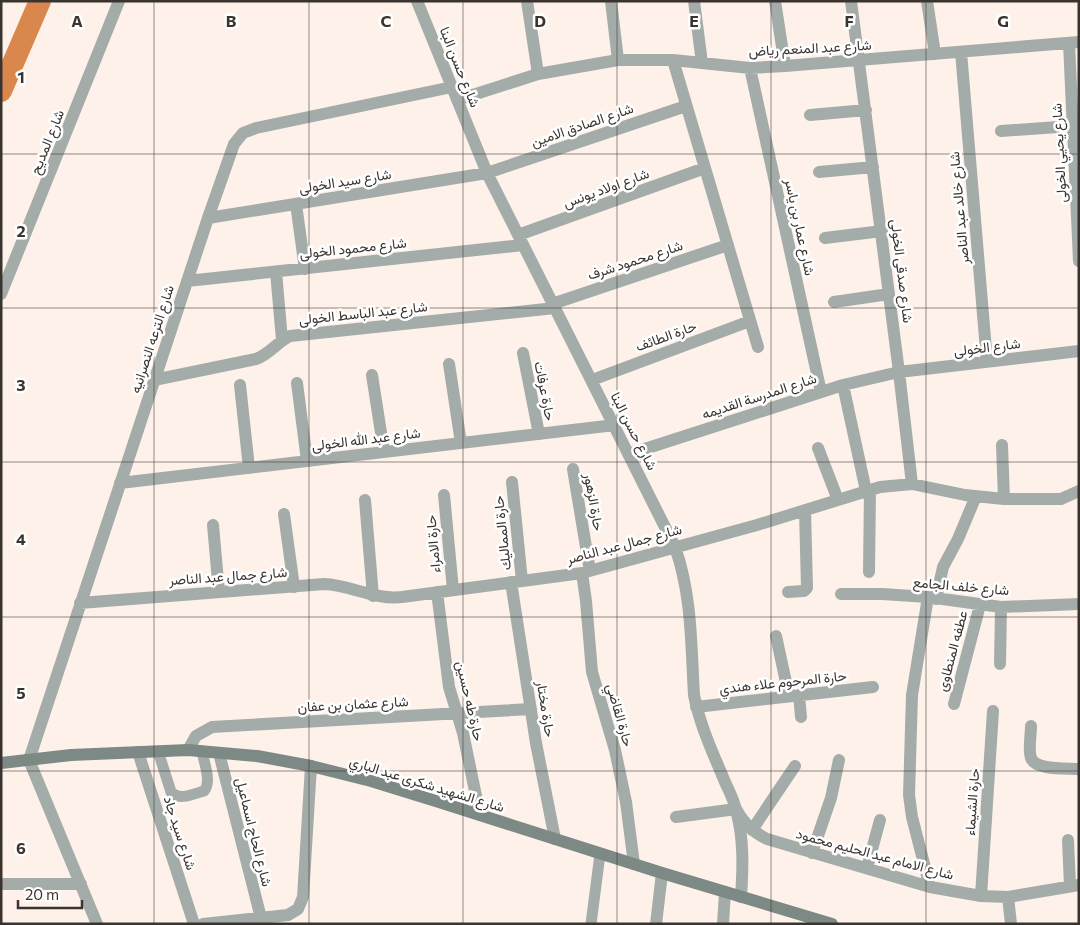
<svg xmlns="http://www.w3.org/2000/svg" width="1080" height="925" font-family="Commissioner,Vazirmatn,sans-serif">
<rect width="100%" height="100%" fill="#fef1e9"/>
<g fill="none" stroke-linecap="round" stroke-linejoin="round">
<path stroke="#da874d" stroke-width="22" d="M1,91L40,1"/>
<path stroke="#a4aca9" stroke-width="11" d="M158,751L171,792C179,801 193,794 204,791C212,782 204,763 202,751
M591,924L600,854"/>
<path stroke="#a4aca9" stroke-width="12" d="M417,1L487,173L675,547C692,595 691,645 694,695C700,726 713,753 725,782C729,791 734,800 736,810C744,838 743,868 741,897
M527,1L538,74
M611,1L618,60
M694,1L702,63
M775,1L785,66
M851,1L899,372L912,484
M927,1L935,54
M1069,43L1079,261
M961,52L987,362
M673,60L758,347
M750,68L821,392
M457,100L538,74L618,60H673L750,68L785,66L1079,42
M810,115L866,110
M1001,131L1072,126
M819,172L873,167
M296,204L305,269
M208,218L487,173L686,106
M518,235L705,168
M825,238L882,231
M276,272L282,340
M187,281L523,245
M1,294L119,1
M834,302L889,294
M552,304L728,245
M523,353L539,434
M449,364L461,443
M372,375L384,452
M154,380L256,359C270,354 277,342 290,336L555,308
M592,380L750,321
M297,383L307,461
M240,385L249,468
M843,385L866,491
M1002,445L1004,499
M818,448L838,500
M629,454L843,385L899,372L1079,351
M573,469L590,571
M512,482L522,581
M120,483L615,425
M444,495L453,590
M365,500L373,596
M284,514L294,587
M213,525L219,592
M869,572L870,490
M582,573L586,601L592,672L615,750L626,802L634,864
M511,582L536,743L555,839
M437,592L449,687L463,733L480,815
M788,592L804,591L807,588L805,510
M841,594H882L928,597L1001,607L1079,604
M928,597L912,695L909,795L912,817L930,887
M936,599L943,567L958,539L976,496
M80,603L324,584C351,585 374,600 402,597L582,573L757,525L880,487L912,484L965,495L1004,499H1061L1079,491
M776,636L789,696
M1000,664L1001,607
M799,695L801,717
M954,704L980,605
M696,707L873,687
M1031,726C1031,736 1028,749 1031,758C1036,771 1067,768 1079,769
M188,750L196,736L212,727L531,709
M138,752L194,924
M219,753L261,918
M676,817L736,809C743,823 753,832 767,839L930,887L981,896L1008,897L1079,885
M752,830L795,766
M1068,840L1070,886
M812,853L831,798L839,760
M867,868L880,820
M1,884H81
M981,896L993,711
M1008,897L1011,924
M97,924L29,760L208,218L234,144L243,133L256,128L452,87
M203,924L288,915L298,909L303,897L311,766
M656,924L662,873
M723,924L725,892"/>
<path stroke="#7d8985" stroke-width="12" d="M1,763L71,755L188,750L257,756L311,766L371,781L439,802L662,873L832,924"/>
</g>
<path fill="none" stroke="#3a3430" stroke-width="1" stroke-opacity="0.55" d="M154,1V924M309,1V924M463,1V924M617,1V924M771,1V924M926,1V924M1,154H1079M1,308H1079M1,462H1079M1,617H1079M1,771H1079"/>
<g text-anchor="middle" stroke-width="5" stroke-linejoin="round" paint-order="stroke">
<g font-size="14" fill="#3a3430" stroke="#fff">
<text transform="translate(810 48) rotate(-3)" y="5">شارع عبد المنعم رياض</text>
<text transform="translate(460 67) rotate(68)" y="5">شارع حسن البنا</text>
<text transform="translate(582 125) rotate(-19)" y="5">شارع الصادق الامين</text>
<text transform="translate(47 142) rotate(-68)" y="5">شارع المديح</text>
<text transform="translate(1059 153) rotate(-93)" y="5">شارع يحيي الخولى</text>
<text transform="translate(345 181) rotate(-9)" y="5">شارع سيد الخولى</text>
<text transform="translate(606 188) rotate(-20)" y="5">شارع اولاد يونس</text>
<text transform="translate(959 208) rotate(-95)" y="5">شارع خالد عبد الناصر</text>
<text transform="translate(800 227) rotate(78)" y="5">شارع عمار بن ياسر</text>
<text transform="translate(353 248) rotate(-6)" y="5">شارع محمود الخولى</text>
<text transform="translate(635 260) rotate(-18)" y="5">شارع محمود شرف</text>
<text transform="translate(902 271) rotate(83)" y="5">شارع صدقى الخولى</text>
<text transform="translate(363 313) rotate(-6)" y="5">شارع عبد الباسط الخولى</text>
<text transform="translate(666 336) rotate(-20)" y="5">حارة الطائف</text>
<text transform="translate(152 339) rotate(-72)" y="5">شارع الترعه النصرانيه</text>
<text transform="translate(987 347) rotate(-7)" y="5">شارع الخولى</text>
<text transform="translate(545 391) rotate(79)" y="5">حارة عرفات</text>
<text transform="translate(759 396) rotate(-18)" y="5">شارع المدرسة القديمه</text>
<text transform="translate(634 431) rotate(63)" y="5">شارع حسن البنا</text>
<text transform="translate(366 439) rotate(-7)" y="5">شارع عبد الله الخولى</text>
<text transform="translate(594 502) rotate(80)" y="5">حارة الزهور</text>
<text transform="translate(502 533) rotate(-96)" y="5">حارة المماليك</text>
<text transform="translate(433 544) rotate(-95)" y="5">حارة الامراء</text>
<text transform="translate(624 544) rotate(-15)" y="5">شارع جمال عبد الناصر</text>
<text transform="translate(228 576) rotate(-4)" y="5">شارع جمال عبد الناصر</text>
<text transform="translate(961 586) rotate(5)" y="5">شارع خلف الجامع</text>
<text transform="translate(952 651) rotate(-75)" y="5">عطفه المنطاوى</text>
<text transform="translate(783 682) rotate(-6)" y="5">حارة المرحوم علاء هندي</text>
<text transform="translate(470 701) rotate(77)" y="5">حارة طه حسين</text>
<text transform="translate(353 704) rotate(-3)" y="5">شارع عثمان بن عفان</text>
<text transform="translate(546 709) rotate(81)" y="5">حارة مختار</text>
<text transform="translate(620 715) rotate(74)" y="5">حارة القاضي</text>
<text transform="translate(427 784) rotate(17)" y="5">شارع الشهيد شكرى عبد الباري</text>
<text transform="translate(972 802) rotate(-86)" y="5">حارة الشيماء</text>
<text transform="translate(254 832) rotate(76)" y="5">شارع الحاج اسماعيل</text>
<text transform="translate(180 833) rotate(72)" y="5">شارع سيد جاد</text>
<text transform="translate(875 854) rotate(15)" y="5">شارع الامام عبد الحليم محمود</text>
</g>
</g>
<g font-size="16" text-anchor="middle" font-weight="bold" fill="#3a3430" stroke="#fff" stroke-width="5" stroke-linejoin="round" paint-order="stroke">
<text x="77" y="27">A</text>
<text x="231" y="27">B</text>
<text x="386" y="27">C</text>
<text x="540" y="27">D</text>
<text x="694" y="27">E</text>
<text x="849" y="27">F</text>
<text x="1003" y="27">G</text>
<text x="21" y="83">1</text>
<text x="21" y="237">2</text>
<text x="21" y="391">3</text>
<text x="21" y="545">4</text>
<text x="21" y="699">5</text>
<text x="21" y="854">6</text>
</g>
<rect width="1080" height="925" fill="none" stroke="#3a3430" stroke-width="5"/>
<path d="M18 900v8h64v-8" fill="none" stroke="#3a3430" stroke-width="2.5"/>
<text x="25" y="900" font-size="15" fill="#3a3430" stroke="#ffffff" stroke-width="4" paint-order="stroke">20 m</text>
</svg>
